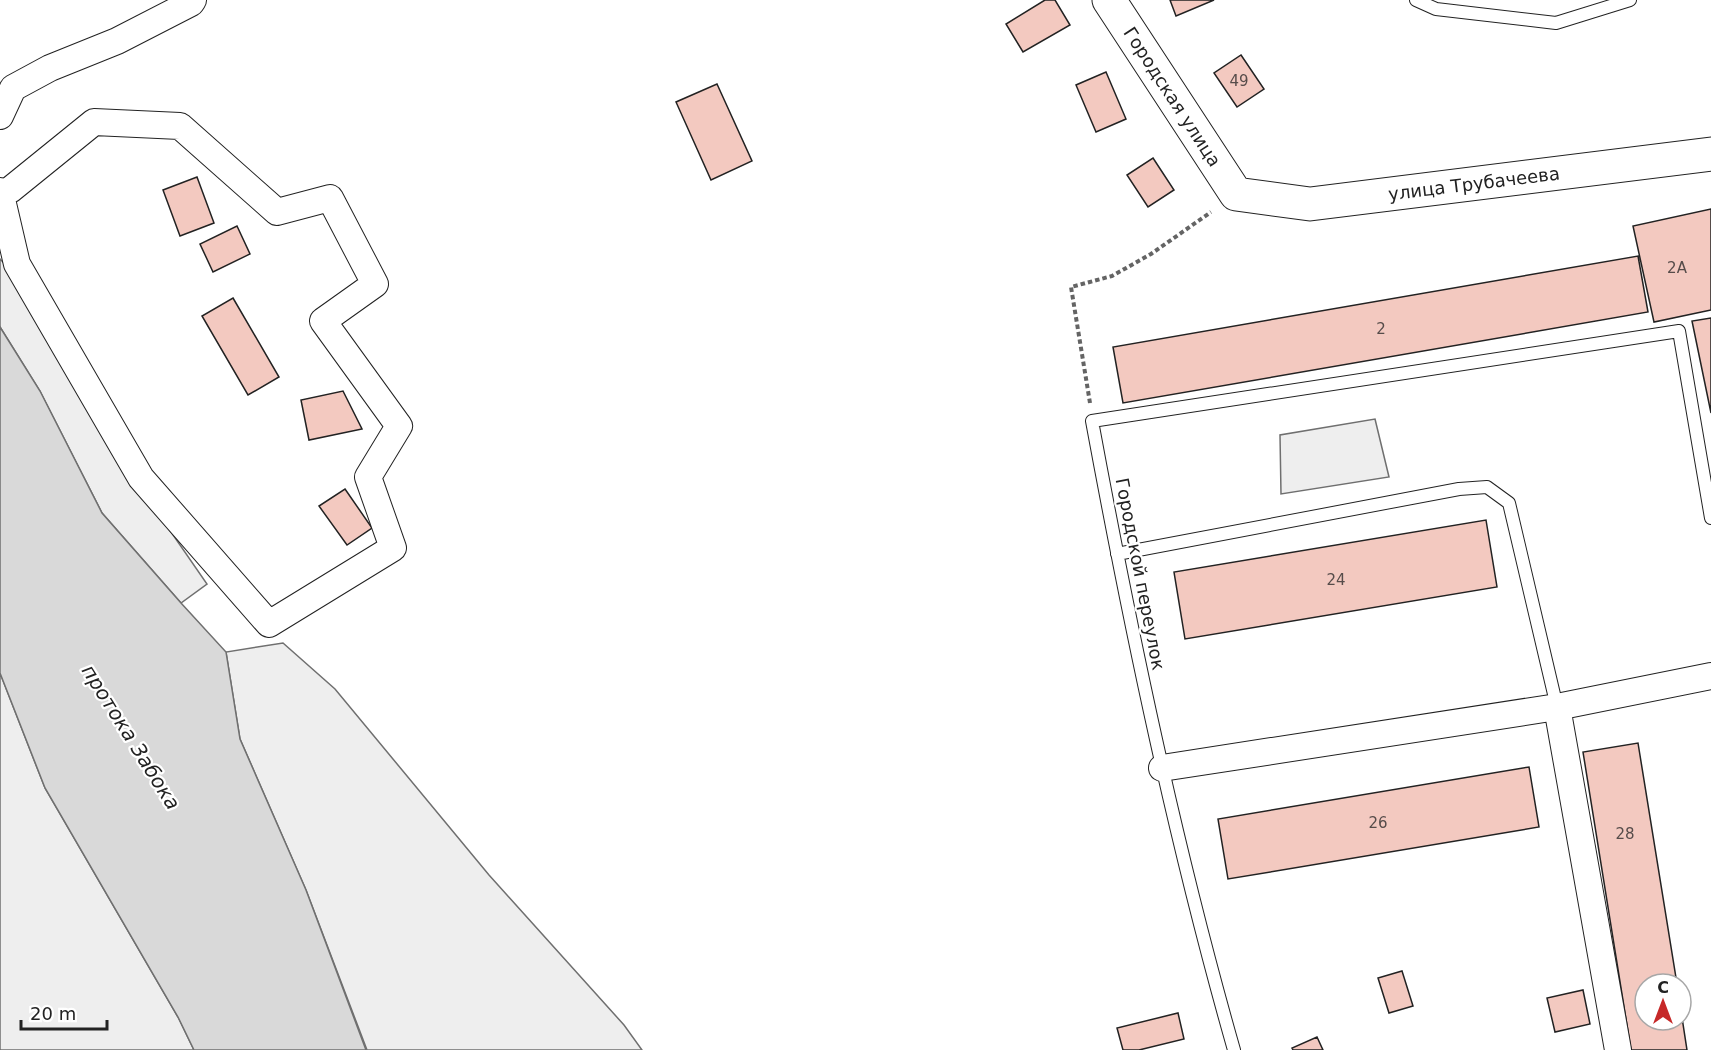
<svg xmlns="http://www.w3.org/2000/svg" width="1711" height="1050" font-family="'DejaVu Sans',sans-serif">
<rect width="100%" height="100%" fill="#fff"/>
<path fill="#eee" stroke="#6f6f6f" stroke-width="1.5" d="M0,259L43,306L160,516L207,584L181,603L102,513L40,391L0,327Z
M1375,419L1389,477L1281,494L1280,435Z
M283,643L335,689L489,875L624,1025L642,1050H367L306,890L240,739L226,652Z
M0,673L45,788L178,1017L194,1050H0Z"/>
<path fill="#d9d9d9" stroke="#6f6f6f" stroke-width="1.5" d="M0,327L40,391L102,513L181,603L226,652L240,739L306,890L366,1050H194L178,1017L45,788L0,673Z"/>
<path fill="#f3c9c0" stroke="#222" stroke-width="1.5" d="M1045,0H1055L1070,25L1023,52L1006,24Z
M1170,0H1214L1176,16Z
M1241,55L1264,89L1237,107L1214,73Z
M1106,72L1126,119L1096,132L1076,85Z
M717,84L752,161L711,180L676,102Z
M1153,158L1174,190L1148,207L1127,175Z
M197,177L214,223L180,236L163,190Z
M1711,209V310L1654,322L1633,226Z
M237,226L250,254L213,272L200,244Z
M1638,256L1648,312L1123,403L1113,347Z
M233,298L279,377L248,395L202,316Z
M1711,318V413L1692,321Z
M343,391L362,429L309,440L301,400Z
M345,489L372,528L347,545L319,506Z
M1486,520L1497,587L1185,639L1174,572Z
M1638,743L1677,984H1645V1020H1681V1011L1687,1050H1631L1583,752Z
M1529,767L1539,827L1228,879L1218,819Z
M1402,971L1413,1006L1389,1013L1378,978Z
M1583,990L1590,1024L1555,1032L1547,998Z
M1178,1013L1184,1039L1139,1050H1123L1117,1028Z
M1317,1037L1323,1050H1293L1292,1048Z"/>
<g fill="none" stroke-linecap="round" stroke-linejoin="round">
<g stroke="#222" stroke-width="14">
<path id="lane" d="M1416,0L1436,9L1556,23L1630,0
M1117,554L1459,489L1487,487L1509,503L1557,707
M1234,1050C1175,843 1131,632 1092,421L1679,331L1711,518"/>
</g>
<g stroke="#222" stroke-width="28">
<path id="street" d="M0,116L13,88L50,68L117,41L191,3L193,0
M0,191L17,264L141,478L269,624L393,548L368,477L399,426L323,321L375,284L330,198L277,212L180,126L94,122L10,190
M1557,707L1618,1050
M1162,768L1557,707L1711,676"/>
</g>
<g stroke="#222" stroke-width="35">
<path id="secondary" d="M1109,0L1236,194L1310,204L1711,154"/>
</g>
<path stroke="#646464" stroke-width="4" stroke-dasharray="4.5 3" stroke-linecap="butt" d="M1090,403L1071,287L1112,276L1151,254L1211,212"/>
<use href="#lane" stroke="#fff" stroke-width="12"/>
<use href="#street" stroke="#fff" stroke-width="26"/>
<use href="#secondary" stroke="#fff" stroke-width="33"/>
</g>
<g text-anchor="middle" stroke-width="4.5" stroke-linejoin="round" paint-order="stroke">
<g font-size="15" fill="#564c4a">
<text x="1239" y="86">49</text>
<text x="1677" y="273">2А</text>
<text x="1381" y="334">2</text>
<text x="1336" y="585">24</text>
<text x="1378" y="828">26</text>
<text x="1625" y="839">28</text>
</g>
<g font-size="18" fill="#222" stroke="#fff">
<text transform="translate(1172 97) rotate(57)" y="6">Городская улица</text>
<text transform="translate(1474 184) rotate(-7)" y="6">улица Трубачеева</text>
<text transform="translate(1140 574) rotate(79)" y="6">Городской переулок</text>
</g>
<g font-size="20" font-style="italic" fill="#222" stroke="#fff">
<text transform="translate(131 737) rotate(58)" y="7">протока Забока</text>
</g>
</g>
<g transform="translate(1663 1002)"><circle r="28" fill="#ffffff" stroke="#a7a7a7" stroke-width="1.5"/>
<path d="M0-4.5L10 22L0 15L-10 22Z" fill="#c62828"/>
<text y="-9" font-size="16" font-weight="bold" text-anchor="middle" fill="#222222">С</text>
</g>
<path d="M21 1020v9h86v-9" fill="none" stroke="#222222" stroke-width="3"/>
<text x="30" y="1020" font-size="18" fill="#222222" stroke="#ffffff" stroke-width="4.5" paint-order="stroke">20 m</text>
</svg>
